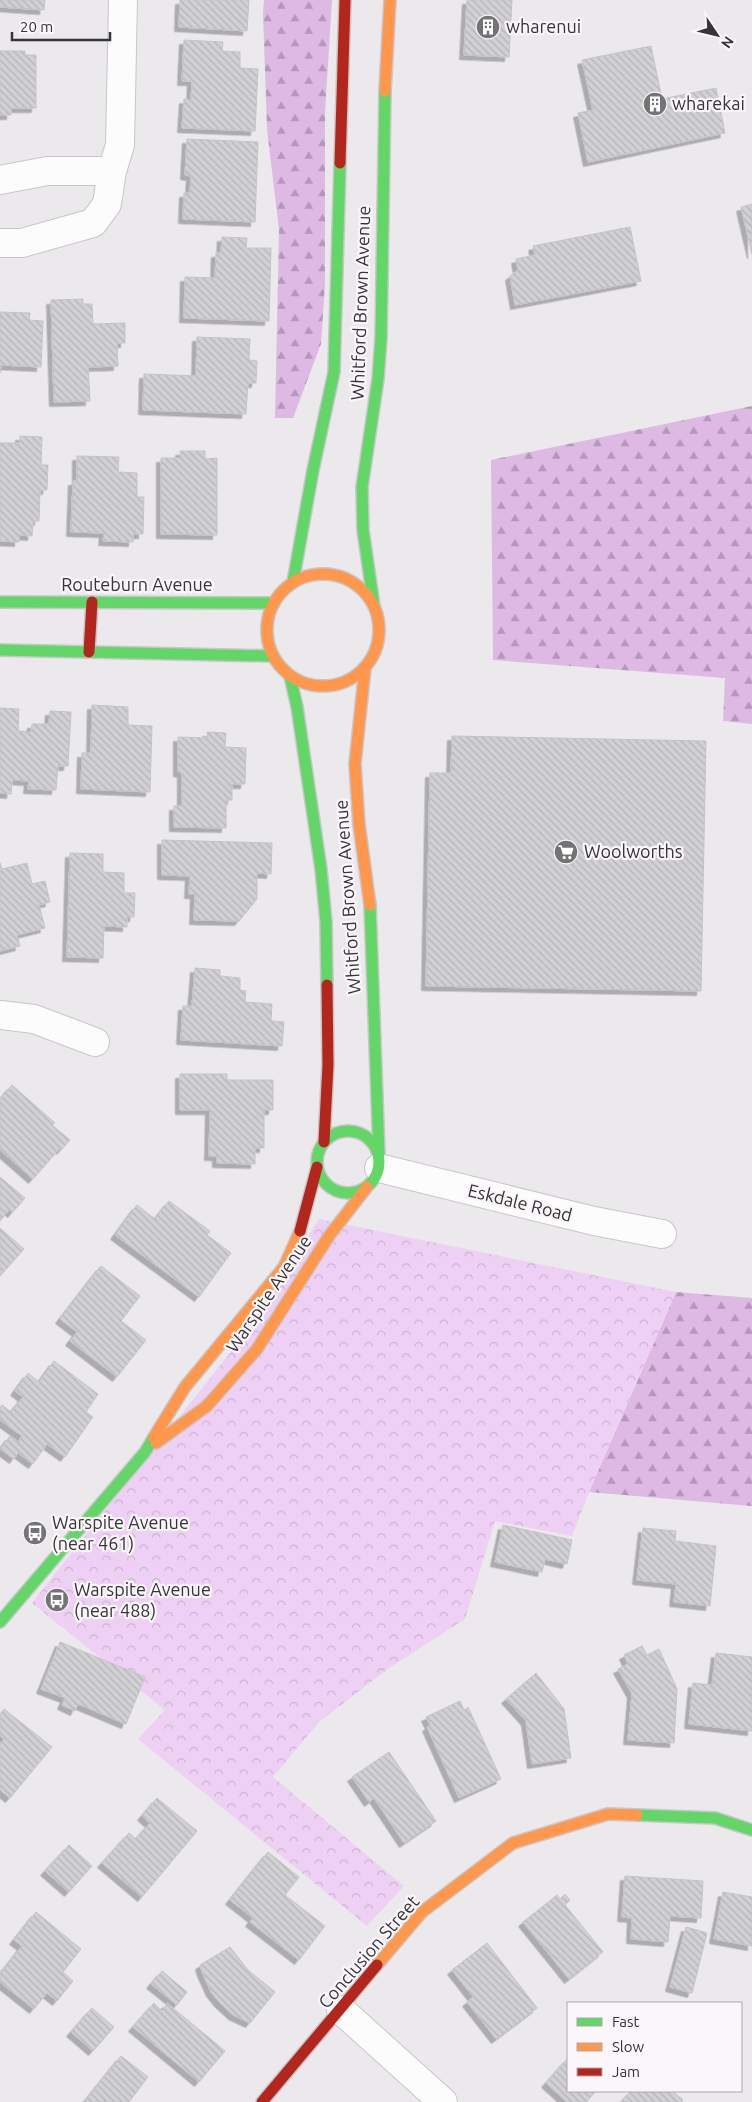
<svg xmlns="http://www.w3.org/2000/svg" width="752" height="2102" font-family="Ubuntu,sans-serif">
<defs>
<pattern id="forest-firs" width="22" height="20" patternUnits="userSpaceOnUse" patternTransform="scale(1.25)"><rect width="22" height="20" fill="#ddb9e4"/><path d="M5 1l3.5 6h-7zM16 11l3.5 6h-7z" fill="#b497ba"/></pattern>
<pattern id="park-crowns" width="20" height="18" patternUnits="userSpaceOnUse" patternTransform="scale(1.25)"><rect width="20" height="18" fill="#eed0f4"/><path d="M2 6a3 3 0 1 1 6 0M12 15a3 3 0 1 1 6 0" fill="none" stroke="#cdb3d2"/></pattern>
<pattern id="building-back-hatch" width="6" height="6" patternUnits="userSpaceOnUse" patternTransform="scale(1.25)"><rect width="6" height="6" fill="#d1d0d2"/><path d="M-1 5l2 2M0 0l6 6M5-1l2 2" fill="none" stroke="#b4b3b5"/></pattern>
<filter id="shadow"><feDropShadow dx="-4.5" dy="4.5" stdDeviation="0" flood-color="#0004"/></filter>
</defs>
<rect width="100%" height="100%" fill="#ebe9ec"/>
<path fill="url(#forest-firs)" d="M264,0H332L325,112V284L321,344L293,418H275L279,230L267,129L263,13Z
M752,406V724L723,721L725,678L493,660L491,460Z
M676,1292L752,1298V1506L589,1492Z"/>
<path fill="url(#park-crowns)" d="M319,1219L676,1292L589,1492L572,1536L495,1521L465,1619L389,1668L319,1722L273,1777L404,1886L367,1926L138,1739L165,1710L32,1603L260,1315Z"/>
<path fill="url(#building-back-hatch)" stroke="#c5c3c6" filter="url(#shadow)" d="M0,0H45L44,10L0,7Z
M180,0H249L247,31L179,27Z
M467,0H512L509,57L464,55Z
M184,40L223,42L222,51L240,52V68L258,69L255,131L182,128L184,99L191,100L192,81H182Z
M651,46L662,99L716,88L725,133L588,162L578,113L593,110L582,60Z
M0,51H25V55H36V108H11V115H0Z
M187,139L258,142L255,222L183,219L184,193H190L191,176L185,175Z
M752,204V254L741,207Z
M630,227L641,281L515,305L510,276L518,270L516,259L535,255L533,246Z
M222,237L247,238L246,248H271L269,321L184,318L185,277L215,278L216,253H221Z
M83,299V304H92L93,324L125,323V343H117L118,366L88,367L90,401L54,402L51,300Z
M0,312L30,313L29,320L43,321L41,367L1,365L0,373Z
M197,337L250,339L249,360L257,361L256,383H248L246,414L143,410L144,374L196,376Z
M20,436L42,437L41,465H48L47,490H40L39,521H33L32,536L19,535V542L0,541V443H20Z
M180,451H205V459L217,458V535L161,534V458H181Z
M77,456L119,457L118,472L137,473V497H144L143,534H133V542L103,541L104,533L71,532L73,481H77Z
M92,705L128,707V725L152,726L150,792L81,789L82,753H91Z
M0,708L19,709L18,731L31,732L32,724H49L50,711L71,712L68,766H58L56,790L28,789L29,781L12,780L11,794L0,793Z
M207,732L226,733L225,747L246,748L245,784H232V800H226V828L174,827V806H182V773L178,772V737L208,738Z
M452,736L706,741L701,991L426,986L430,773H451Z
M162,840L272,843L271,874L257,873V899L239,921L194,920L195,894H189L190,876L162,875Z
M70,853L103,854V872L124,873V893H135L134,917H127V927L104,926L103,958L67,957Z
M0,863L2,869L27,863L32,884L45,881L50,902L39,905L45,928L17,935L20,946L0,951Z
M195,968L220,970V976L240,978V990L246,991L245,1002L272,1004L271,1021L284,1022L282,1046L181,1040L183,1006H192Z
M180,1074H227V1080H273V1110H264V1148H255V1164L217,1163V1156H209L210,1110H180Z
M12,1085L55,1123L52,1125L70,1140L61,1150L60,1148L33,1179L0,1150V1099Z
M0,1177L25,1198L12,1213L9,1210L0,1221Z
M169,1201L210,1231L207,1235L231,1253L199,1297L115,1235L137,1205L155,1219Z
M0,1228L24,1249L0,1276Z
M101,1266L140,1296L121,1321L146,1340L117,1377L70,1341L77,1332L60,1319Z
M54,1361L98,1394L86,1412L93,1417L65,1457L47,1444L33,1464L18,1453L14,1459L0,1449L10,1436L18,1442L22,1436L0,1420V1408L2,1405L11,1412L23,1397L15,1391L28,1373L39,1382Z
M503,1525L572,1540L567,1564L545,1559L542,1572L495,1562Z
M643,1528L676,1531L675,1541L716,1546L710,1606L674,1602L676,1584L637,1580Z
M60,1642L145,1677L126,1724L78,1704L75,1711L62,1705L65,1698L41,1689Z
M642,1646L647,1655L659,1649L677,1689L674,1743L628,1740L632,1694L618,1669L628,1664L624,1655Z
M716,1653L752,1657V1731L689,1724L693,1683L712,1685Z
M536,1673L564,1709L571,1758L532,1764L526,1721L506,1699Z
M460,1701L464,1710L468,1707L501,1779L459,1798L427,1727L430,1725L426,1717Z
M4,1709L52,1747L10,1798L0,1790V1744L4,1739L0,1736V1714Z
M389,1752L436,1821L404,1843L374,1798L369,1802L352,1777Z
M157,1798L197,1831L142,1897L102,1863L129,1833L136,1839L150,1823L142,1816Z
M69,1845L92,1866L69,1892L45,1871Z
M268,1852L299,1877L285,1895L325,1926L299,1960L250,1922L253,1918L230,1900Z
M625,1876L703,1881L701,1918L670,1916L668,1942L631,1939L632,1918L622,1917Z
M723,1892L752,1897V1946L714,1939Z
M565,1894L570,1900L565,1905L603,1952L569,1979L523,1922L557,1895L560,1899Z
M36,1912L81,1949L63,1972L73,1981L57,2001L47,1993L34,2009L0,1982V1974L22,1946L14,1940Z
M686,1927L707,1933L692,1993L670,1987Z
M487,1943L537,2008L496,2039L467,2002L473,1997L452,1970Z
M230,1947L248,1970L275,1992L250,2023L233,2015L219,2002L211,1992L202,1972L200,1965Z
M162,1971L187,1992L177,2005L151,1984Z
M154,2003L162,2011L167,2003L225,2051L199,2082L133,2027Z
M92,2008L114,2027L93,2051L71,2032Z
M121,2056L148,2077L129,2102H87L85,2101Z
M568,2058V2091H596L586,2102H567L546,2083Z
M631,2091H672L683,2100L681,2102H621Z"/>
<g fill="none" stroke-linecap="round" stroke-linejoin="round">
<g stroke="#c8c6c8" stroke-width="30">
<path id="street" d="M0,180L47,171H112
M0,243H22L93,223L107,204L112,171L120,145L123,0
M0,1015L34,1019L95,1042
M379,1168L594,1221L662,1234
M341,2010L443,2102"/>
</g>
<g stroke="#c8c6c8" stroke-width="14">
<path id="fast" d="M293,582L313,470L334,372L340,163
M0,602L274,603
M374,606L363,530L362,487L378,379L381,338L385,91
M0,650L272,656
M290,676L297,707L321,869L326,922L327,985
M370,905L379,1154
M317 1162a31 31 0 1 1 62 0a31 31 0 1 1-62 0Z
M0,1622L145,1452L154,1437
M637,1815L715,1818L752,1830"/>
</g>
<g stroke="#c8c6c8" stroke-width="14">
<path id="slow" d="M385,91L390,0
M267 630a56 56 0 1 1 112 0a56 56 0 1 1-112 0Z
M365,668L355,764L359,824L370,905
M154,1437L185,1387L284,1267L300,1231
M156,1443L207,1406L257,1349L329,1236L367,1187
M377,1965L422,1912L513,1843L608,1814L637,1815"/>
</g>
<g stroke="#c8c6c8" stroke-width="14">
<path id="jam" d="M340,163L345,0
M89,652L92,602
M324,1142L328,1065L327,985
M300,1231L317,1167
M262,2102L377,1965"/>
</g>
<use href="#street" stroke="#fcfcfc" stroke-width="28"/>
<use href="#fast" stroke="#63d668" stroke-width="11"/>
<use href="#slow" stroke="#ff974d" stroke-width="11"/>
<use href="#jam" stroke="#b3261e" stroke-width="11"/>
</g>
<defs>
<g id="building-disc" transform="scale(1.25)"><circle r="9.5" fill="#757376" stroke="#faf6fa"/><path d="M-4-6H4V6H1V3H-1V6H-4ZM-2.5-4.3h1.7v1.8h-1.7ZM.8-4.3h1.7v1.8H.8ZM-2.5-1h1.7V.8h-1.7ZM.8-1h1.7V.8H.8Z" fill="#fff"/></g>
<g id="supermarket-disc" transform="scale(1.25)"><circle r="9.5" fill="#757376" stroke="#faf6fa"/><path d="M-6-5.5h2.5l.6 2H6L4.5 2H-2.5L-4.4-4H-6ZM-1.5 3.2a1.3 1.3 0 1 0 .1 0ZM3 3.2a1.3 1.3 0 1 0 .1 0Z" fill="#fff"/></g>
<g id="bus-disc" transform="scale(1.25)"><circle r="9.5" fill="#757376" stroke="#faf6fa"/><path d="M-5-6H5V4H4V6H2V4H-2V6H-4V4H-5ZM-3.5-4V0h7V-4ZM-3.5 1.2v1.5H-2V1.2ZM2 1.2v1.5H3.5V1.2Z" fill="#fff"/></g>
</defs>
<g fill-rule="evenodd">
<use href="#building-disc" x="488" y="27"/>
<use href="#building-disc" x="655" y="104"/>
<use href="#supermarket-disc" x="566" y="852"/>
<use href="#bus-disc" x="35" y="1533"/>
<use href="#bus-disc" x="57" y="1600"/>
</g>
<g text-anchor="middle" stroke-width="4.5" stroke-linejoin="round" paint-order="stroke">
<g font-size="18" fill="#353436" stroke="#faf6fa" text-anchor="start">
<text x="506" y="33">wharenui</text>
<text x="672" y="110">wharekai</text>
<text x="584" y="858">Woolworths</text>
<text x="52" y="1529">Warspite Avenue<tspan x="52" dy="21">(near 461)</tspan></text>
<text x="74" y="1596">Warspite Avenue<tspan x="74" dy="21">(near 488)</tspan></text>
</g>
<g font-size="18" fill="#353436" stroke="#faf6fa">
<text transform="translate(361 303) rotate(-88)" y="6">Whitford Brown Avenue</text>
<text x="137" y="591">Routeburn Avenue</text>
<text transform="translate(348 897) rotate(-94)" y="6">Whitford Brown Avenue</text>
<text transform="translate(520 1203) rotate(14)" y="6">Eskdale Road</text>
<text transform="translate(269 1294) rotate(-56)" y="6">Warspite Avenue</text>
<text transform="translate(369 1952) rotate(-49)" y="6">Conclusion Street</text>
</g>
</g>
<rect x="567" y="2002" width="175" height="90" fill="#faf6fa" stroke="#aba8ac"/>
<rect x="577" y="2018" width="25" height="8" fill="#63d668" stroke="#aba8ac"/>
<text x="612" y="2027" font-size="15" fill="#353436">Fast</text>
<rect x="577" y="2043" width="25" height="8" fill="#ff974d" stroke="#aba8ac"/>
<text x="612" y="2052" font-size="15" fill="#353436">Slow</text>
<rect x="577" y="2068" width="25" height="8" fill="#b3261e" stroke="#aba8ac"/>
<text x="612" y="2077" font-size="15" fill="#353436">Jam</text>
<g transform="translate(717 35) rotate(125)" stroke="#faf6fa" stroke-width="4" paint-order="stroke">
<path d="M0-4L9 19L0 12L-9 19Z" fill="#353436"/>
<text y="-8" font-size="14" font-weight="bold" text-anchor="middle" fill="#353436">N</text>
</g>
<path d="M12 32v8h98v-8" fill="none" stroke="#353436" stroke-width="2.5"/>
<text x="20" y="32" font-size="15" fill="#353436" stroke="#faf6fa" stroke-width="4" paint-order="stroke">20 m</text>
</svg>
